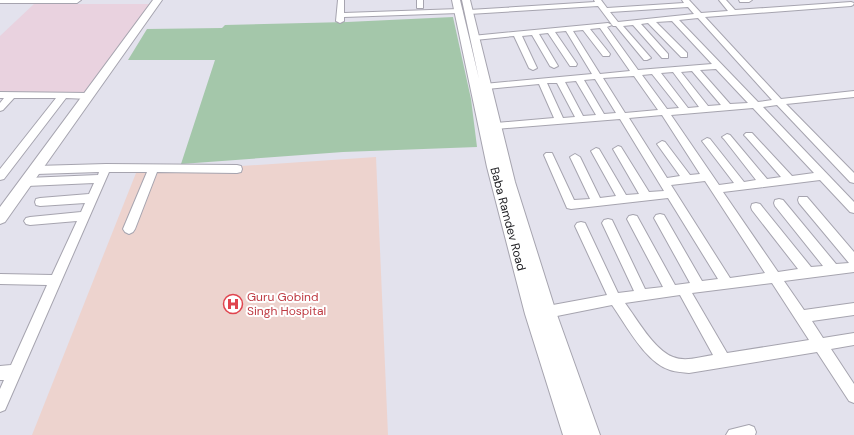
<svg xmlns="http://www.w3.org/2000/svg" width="854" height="435" font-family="'DM Sans',sans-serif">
<rect width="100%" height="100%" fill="#e3e2ed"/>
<path fill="#e9d2df" d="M34,4H151L86,92H0V36Z"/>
<path fill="#edd3ce" d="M376,157L388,435H32L136,173Z"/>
<path fill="#a4c7aa" d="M453,17L471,99L477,147L343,152L181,164L215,60H128L147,29L222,28L225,25L347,22Z"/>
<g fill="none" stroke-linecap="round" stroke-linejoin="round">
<g stroke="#a6a4af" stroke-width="2">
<path id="minor" d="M338,0H344V13L459,9L463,11L459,13L344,17V21L340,23L336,21Z
M417,0H423V8H417Z
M594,0H601L607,8L684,3L682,0H689L701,13L728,11L719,0H726L735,10L851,2L854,3L853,5L851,6L705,17L781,99L854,91V97L786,104L854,173V183L850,182L777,105L763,107L854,202V213L850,212L820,180L723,192L778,272L798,269L752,210L751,207L752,204L756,203L760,204L811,267L823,266L775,206L774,203L775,200L779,199L783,200L836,264L849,263L799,203L798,200L799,197H807L854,252V272L784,281L804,310L854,303V315L812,321L823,338L854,333V345L831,349L854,384V403L849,401L817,352L689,373C683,372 676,372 670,370C646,363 626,325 612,305L542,319L537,317L536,313L537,309L542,307L607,295L575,226L577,223L581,222L585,223L618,293L634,291L602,223L604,220L608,219L612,220L645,289L663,287L627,219L629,216L633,215L637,216L675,285L690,283L654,218L656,215L660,214L664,215L702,281L718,279L668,198L571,209L567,208L544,155L546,153H552L574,200L590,199L570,157L575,154L580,157L600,198L616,196L591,151L596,148L599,149L626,195L639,194L613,149L618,146L621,147L649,192L664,191L620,119L496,129L491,126L496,123L554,118L539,84L487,89L483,86L484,84L592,74L566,31L555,32L577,64L576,66H570L548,33L539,34L558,66L554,68L550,66L532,35L522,36L537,68L533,70L529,68L514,36L475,40L471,38L472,36L608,23L612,25L607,27L638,70L712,64L672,21L656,22L687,53V57H681L648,23L641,24L668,54V58H662L633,25L623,26L651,58L647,60H644L616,26H613L598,6L469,14L465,12L469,10L595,2ZM688,7L694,14L618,22L610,12ZM698,18L772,100L758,102L679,20ZM600,28L630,71L600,74L573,31L583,30L603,56H609L610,54L590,29ZM716,69L748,103L730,104L700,70ZM692,71L721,105L708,106L681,72ZM673,72L699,107L688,108L661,73ZM652,74L679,108L667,109L642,75ZM634,76L658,110L625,113L603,78ZM595,79L616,113L604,114L584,80ZM576,81L596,115L583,116L565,82ZM547,83H557L575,117L563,118ZM753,108L814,173L792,176L752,133H746L744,135L746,137L781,177L767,179L730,135L727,134L722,137L724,139L756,180L744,182L710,139L707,138L702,141L734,183L719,185L671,115ZM662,115L700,174L690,175L665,142L662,141L657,144L680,176L667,178L629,118ZM705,181L765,273L730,278L671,185ZM772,283L809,340L727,353L692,293ZM680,295L713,355C700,357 685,362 673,357C654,350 637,319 625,303Z
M739,0H752L749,2H740Z
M0,92L89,93L93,96L89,99L66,98L4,179L0,180V169L56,98H14L3,110L0,111V103L4,98H0Z
M106,164L237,165L241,166L242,169L241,172L237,173L157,172L135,229L133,232L129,234L125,232L123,229L147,172H109L5,410L0,412V389L4,380H0V366L11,365L47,285L0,284V274L52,275L77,221L30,225L26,224L24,221L26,218L30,217L81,212L85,203L40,206L36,205L35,202L36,199L40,198L89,194L94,183L27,186L23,185L22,182L23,179L27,178L98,175L99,172L36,174L32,173L31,170L32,167L36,166Z
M749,425L754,427L756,432L755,435H726L729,430Z"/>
</g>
<g stroke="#a6a4af" stroke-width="2">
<path id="tertiary" d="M0,0H81L77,3H0Z
M153,0H162L5,222L0,224V207Z
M452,0H460L479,79L462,0H470L515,182L556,312L600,435H563L525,314L487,167Z"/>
</g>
<use href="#minor" fill="#fff" fill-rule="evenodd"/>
<use href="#tertiary" fill="#fff" fill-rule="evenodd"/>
</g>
<defs>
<g id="hospital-ring" transform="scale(1)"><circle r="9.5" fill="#fff" stroke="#e0444e" stroke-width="1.5"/><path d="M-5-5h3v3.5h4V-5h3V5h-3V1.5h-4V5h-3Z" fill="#e0444e"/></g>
</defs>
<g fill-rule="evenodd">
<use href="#hospital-ring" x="233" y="304"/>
</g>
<g text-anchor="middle" stroke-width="4" stroke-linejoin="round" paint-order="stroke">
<g font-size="12" fill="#1f1f23" stroke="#fff">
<text transform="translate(508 219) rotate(75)" y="4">Baba Ramdev Road</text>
</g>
<g font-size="12" fill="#be3a42" stroke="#fff" text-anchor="start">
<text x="247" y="301">Guru Gobind<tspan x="247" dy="14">Singh Hospital</tspan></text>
</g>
</g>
</svg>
